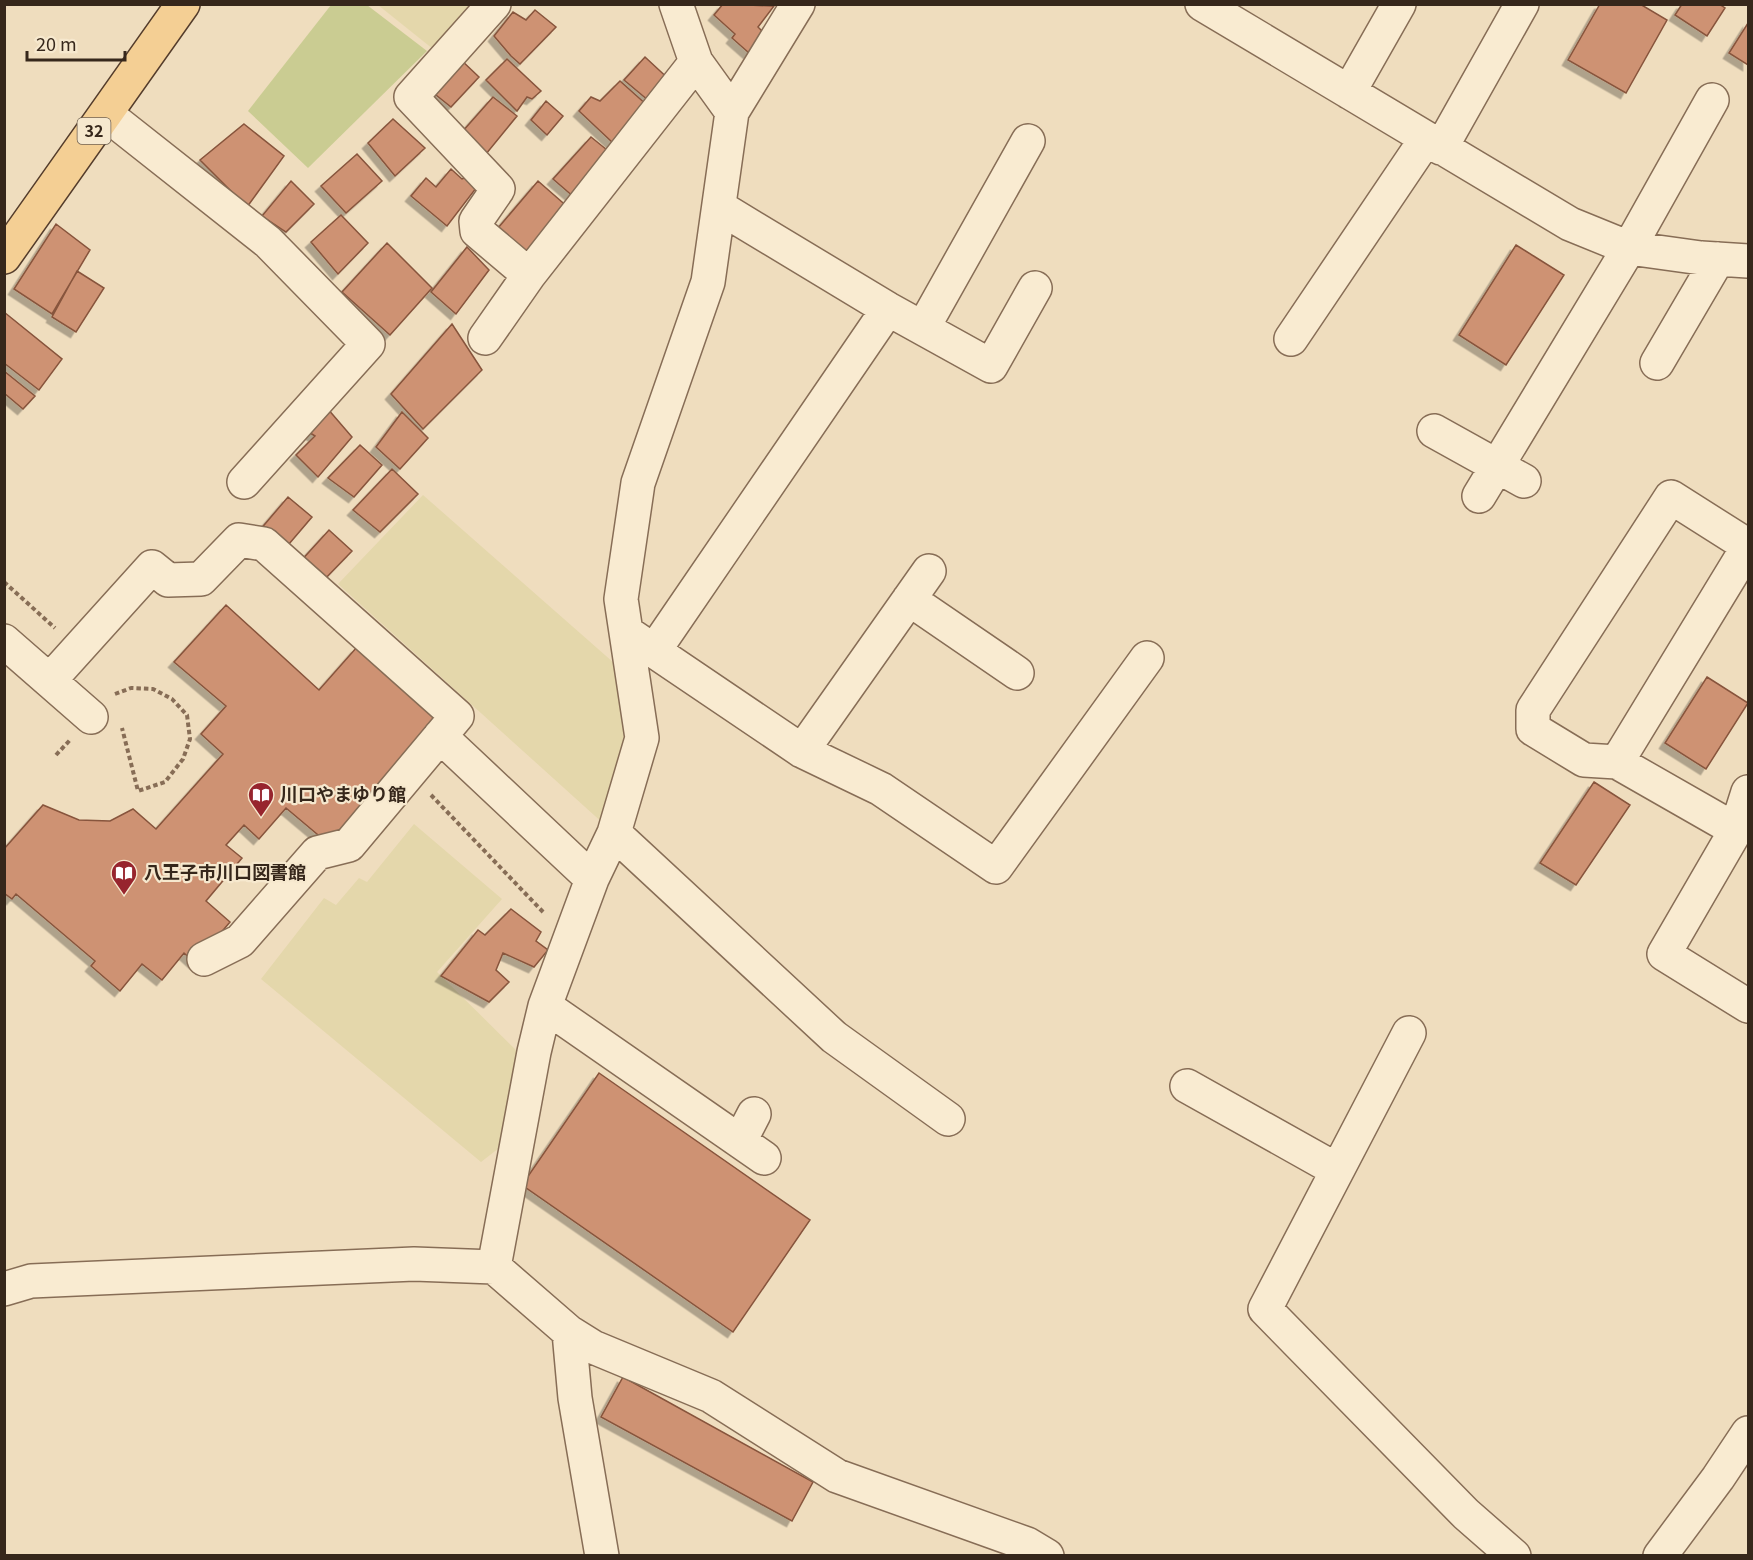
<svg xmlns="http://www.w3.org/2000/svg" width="1753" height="1560" font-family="Georgia,'Noto Sans JP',serif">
<defs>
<filter id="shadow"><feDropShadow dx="-5.5" dy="5.5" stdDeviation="0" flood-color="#0004"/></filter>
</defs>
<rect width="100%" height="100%" fill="#efddbe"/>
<path fill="#e4d7ab" d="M378,5H474L433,49Z
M423,495L622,670L632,738L605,825L338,584Z
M414,824L502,899L437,972L521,1055L512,1138L481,1162L261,979L324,898L336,905L359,878L367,882Z"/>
<path fill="#cacc92" d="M331,5H367L427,51L308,168L248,111Z"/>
<path fill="#ce9273" stroke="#87543c" stroke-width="1.5" filter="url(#shadow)" d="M723,4L774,6L758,27L764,33L749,53L732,38L735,34L714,15Z
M1600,4H1640L1667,20L1626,93L1568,60Z
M1682,4H1719L1725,8L1707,36L1675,15Z
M535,10L556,27L520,64L511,56L494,36L513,12L526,20Z
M1748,23V65L1729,53Z
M645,57L673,83L655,106L624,80Z
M459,58L479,77L451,107L431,91Z
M507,59L541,91L532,99L527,97L517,111L486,80Z
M620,81L648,106L613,143L579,111L591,97L600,101Z
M493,97L517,116L486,154L462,132Z
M546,101L563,116L547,135L531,120Z
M393,119L425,148L395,176L368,143Z
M244,124L284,156L247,207L200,160Z
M591,137L612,154L575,198L553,179Z
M357,154L382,181L346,213L321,186Z
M451,169L462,179L470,176L480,183L447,226L411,196L426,178L436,187Z
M291,181L314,204L286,232L262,216Z
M538,181L570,209L526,257L498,228Z
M341,215L368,243L338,274L311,242Z
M56,224L90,250L52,314L14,289Z
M387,243L432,288L390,335L342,292Z
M1516,245L1564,275L1506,365L1459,335Z
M467,247L489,270L456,314L431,292Z
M77,271L104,288L76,332L52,317Z
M4,312L62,359L39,390L4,363Z
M452,324L482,370L423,429L391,394Z
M4,371L35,396L23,409L4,393Z
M327,408L352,437L318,477L296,455L315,436L307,431Z
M402,412L428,438L400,469L376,447Z
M360,445L382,465L354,497L328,478Z
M392,469L418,494L380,532L353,510Z
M288,497L312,517L283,551L259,531Z
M329,530L352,551L322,582L299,563Z
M226,605L319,690L357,647L435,717L330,845L286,808L259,839L244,825L226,845L242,858L206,901L230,922L195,963L184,953L162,980L142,964L120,991L91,966L95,961L16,894L12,899L4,893V849L43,805L79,820L110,821L133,809L156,829L223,754L201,734L226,706L174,662Z
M1707,677L1748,703L1706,769L1665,743Z
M1594,782L1630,805L1576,885L1540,863Z
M511,909L541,932L536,941L548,950L534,967L503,953L496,970L509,982L489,1002L441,976L478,930L485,935Z
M599,1073L810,1220L733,1332L522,1185Z
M623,1377L813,1482L792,1521L601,1417Z"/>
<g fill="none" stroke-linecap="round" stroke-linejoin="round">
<g stroke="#876d56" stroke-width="36">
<path id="minor" d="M676,4L696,62L732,112
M1202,4L1570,224L1629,248L1701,258L1748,261
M1349,92L1399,4
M106,114L268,242L368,344L244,482
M1441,148L1522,4
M719,207L888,309L991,366L1035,288
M529,275L696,62
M923,328L1028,141
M485,338L529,275L477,231L476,221L498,189L411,97L494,4
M1291,339L1426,139
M1657,363L1718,259
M1434,431L1524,481
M1479,496L1629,248L1712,100
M909,599L1017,673
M626,632L802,751L881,789L996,867L1147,658
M4,641L91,717
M654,651L888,309
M50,680L152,567L168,580L201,579L239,540L264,544L457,716L349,845L317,853L240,941L204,959
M440,736L592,879
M802,751L929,571
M1617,762L1743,555L1742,542L1671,497L1533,710V729L1584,760L1617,762L1736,830
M1748,792L1736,830L1664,954L1748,1006
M614,833L834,1037L948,1119
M545,1006L764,1158
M1409,1033L1265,1309L1466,1514L1514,1556
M1187,1086L1337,1170
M740,1141L754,1114
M494,1267L534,1052L545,1006L592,879L614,833L642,738L621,599L638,483L708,282L732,112L798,4
M4,1289L31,1281L414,1264L494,1267L569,1332L593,1347L711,1396L837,1476L1027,1544L1047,1556
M569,1332L575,1398L602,1556
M1660,1556L1718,1478L1748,1433"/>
</g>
<g stroke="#543c2b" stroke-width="36">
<path id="major" d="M4,257L183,4"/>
</g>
<path stroke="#876d56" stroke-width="4" stroke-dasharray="4.5 3" stroke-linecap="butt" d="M4,582L55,628
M115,694L131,688L153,689L172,699L187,715L190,739L183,759L165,782L138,791L122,728
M56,755L70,740
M431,795L544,913"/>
<use href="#minor" stroke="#f9ebd1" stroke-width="33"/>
<use href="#major" stroke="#f4cf94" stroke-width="33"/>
</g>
<defs>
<g id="library-pin" transform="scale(1.35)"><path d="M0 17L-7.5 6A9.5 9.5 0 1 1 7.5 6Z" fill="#97252e" stroke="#f6e8ce"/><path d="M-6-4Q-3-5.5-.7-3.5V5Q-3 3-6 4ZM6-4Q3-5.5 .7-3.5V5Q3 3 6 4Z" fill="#fff"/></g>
</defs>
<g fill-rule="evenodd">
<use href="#library-pin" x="261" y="795"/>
<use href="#library-pin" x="124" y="873"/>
</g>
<g text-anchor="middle" stroke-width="4.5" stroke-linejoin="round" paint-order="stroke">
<rect fill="#f6e8ce" stroke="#706151" stroke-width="1.5" x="77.5" y="118" width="33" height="26" rx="4.5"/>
<g font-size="16" font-weight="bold" fill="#36271b">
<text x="94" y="137">32</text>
</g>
<g font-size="18" font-weight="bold" fill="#36271b" stroke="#f6e8ce" text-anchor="start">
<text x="280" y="801">川口やまゆり館</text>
<text x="144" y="879">八王子市川口図書館</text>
</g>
</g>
<rect width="1753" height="1560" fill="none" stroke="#36271b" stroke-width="12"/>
<path d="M27 51v9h98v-9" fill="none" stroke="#36271b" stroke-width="3"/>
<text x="36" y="51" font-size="18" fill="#36271b" stroke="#f6e8ce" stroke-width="4.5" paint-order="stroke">20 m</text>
</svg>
